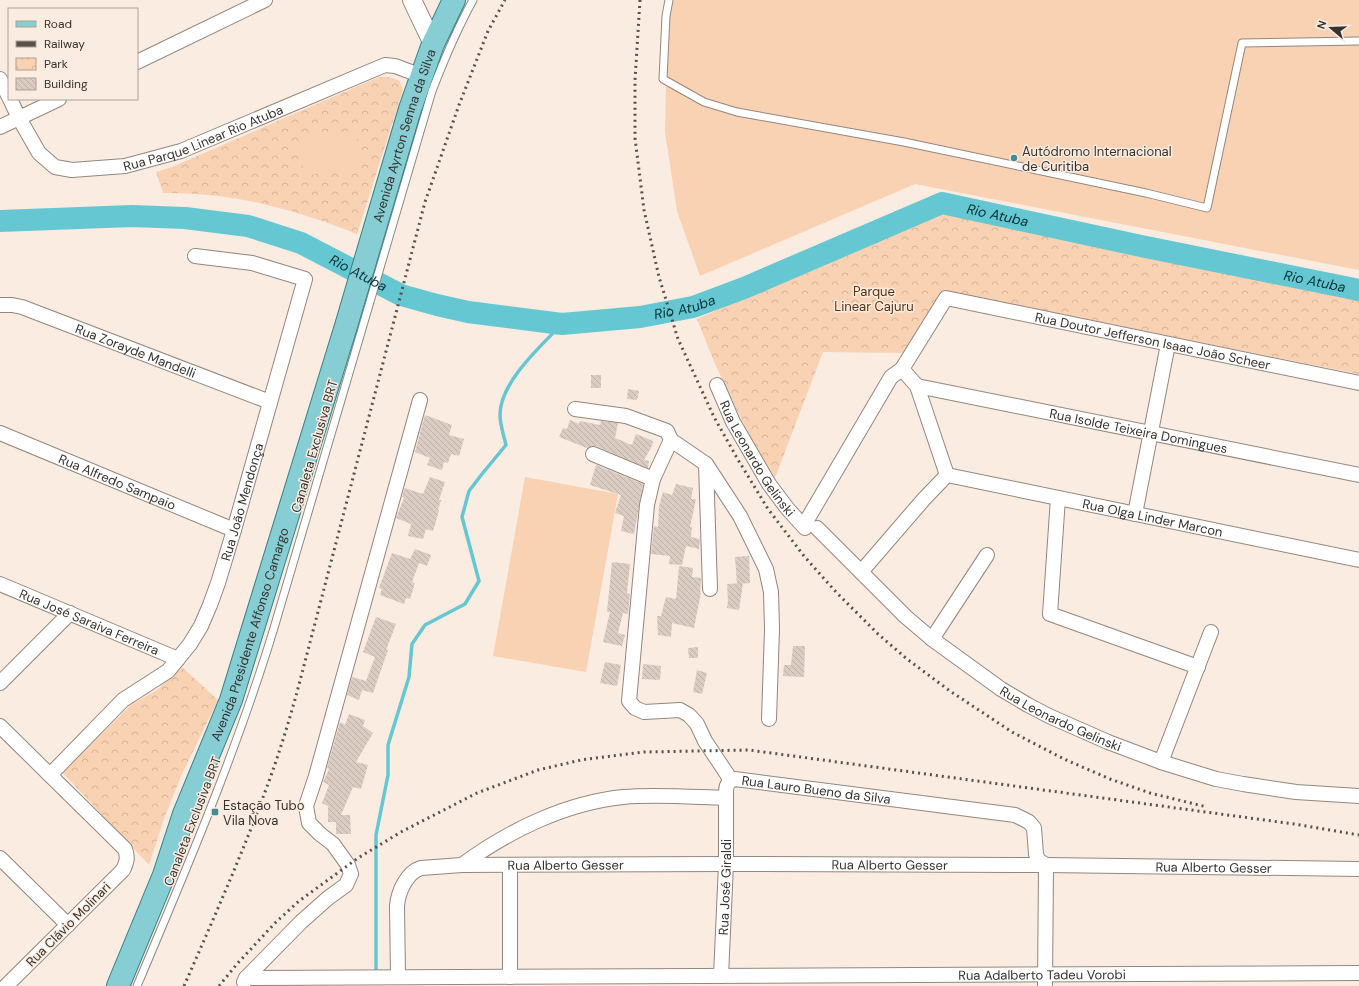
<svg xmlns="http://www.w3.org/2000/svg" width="1359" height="986" font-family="'DM Sans',sans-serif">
<defs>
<pattern id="park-crowns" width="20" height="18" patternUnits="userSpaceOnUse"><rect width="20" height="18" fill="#f9d1b3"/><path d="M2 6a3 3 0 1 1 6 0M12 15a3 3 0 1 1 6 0" fill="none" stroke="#d6b49a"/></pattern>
<pattern id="building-back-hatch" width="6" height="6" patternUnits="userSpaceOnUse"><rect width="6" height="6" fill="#daccc2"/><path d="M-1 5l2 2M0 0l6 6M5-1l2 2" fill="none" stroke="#bcb0a7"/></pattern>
</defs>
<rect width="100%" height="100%" fill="#faece1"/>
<path fill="url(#park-crowns)" d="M379,77H388L399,80L403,90L357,234C294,209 232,192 163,193L156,172L172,167Z
M936,211L1359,297V374L943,291L904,353L823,352L775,478L750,437L715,364L697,319Z
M182,667L218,700L181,776L165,816L149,865L62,772L132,704L157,690Z"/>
<path fill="#f9d1b3" d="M668,0H1359V270L915,184L700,276L677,211L665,132Z
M356,130L361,167L304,176L299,138Z
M525,477L618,494L586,672L493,656Z"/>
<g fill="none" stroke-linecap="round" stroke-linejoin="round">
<path stroke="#64c7d1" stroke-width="3.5" d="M376,975V835L388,775V745L409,677L412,644L425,625L465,604L479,581L462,517L469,491L482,474L506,445C504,436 500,425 500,415C500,382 541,346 562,324"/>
<path stroke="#64c7d1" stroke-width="22" id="s1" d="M0,221L132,216L185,218L248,226L301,243L401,295L437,305L468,312L562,324L640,317L693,307L744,288L942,203L1141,246L1359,290"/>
</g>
<path fill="url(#building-back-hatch)" d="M591,375H601V388H591Z
M628,389L639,391L637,400L627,399Z
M425,415L452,425L449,435L464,439L459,456L451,454L448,463L444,462L442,470L427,465L430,458L415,452Z
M570,420L579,424L580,421L600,425L601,421L618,423L615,438L632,445L636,434L653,441L652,446L644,460L649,461L648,468L596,446H592L587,448L559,437L563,428L567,429Z
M596,465L643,484L634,534L621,531L624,516L615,513L621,495L590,485Z
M430,477L445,482L439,500H441L438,510L439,511L433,531L426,529L423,539L408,536L411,524L396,518L404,498L402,497L405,488L423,494Z
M676,484L693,488L691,499H696L690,527H692L691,537L700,539L699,549L686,546L682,565L669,564L670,556L651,554L654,526L658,527L659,506L663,492L672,495Z
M415,549L431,555L427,566L419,563L412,582L415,583L410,599L406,598L404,604L380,595L382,589L379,588L392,553L410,559Z
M749,556L750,583L737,584L735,557Z
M612,562L630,564L627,593L630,594L628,614L623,613L618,633L625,635L622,646L603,642L610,612H607Z
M679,566L693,568L692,577L701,578L700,593H701L694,628L672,623L671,637L658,635L657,616H661L666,597L676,599Z
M743,583L739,610L727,608L728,601L727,584Z
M376,617L396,624L386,650H388L373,693L362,690L359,700L347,695L352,677L366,681L375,657L363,652Z
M793,646H805L804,677L783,676L784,665H791Z
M698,647V658H689L688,648Z
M605,662L621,665L617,686L600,683Z
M643,664L661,666L660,680L642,679Z
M697,670L707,673L702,694L693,692Z
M349,714L365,720L363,726L373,733L356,762L368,765L361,789L353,787L341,815H350L351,834H336V822H328V806L322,803L329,785L323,782L329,769L327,768L340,722L345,725Z"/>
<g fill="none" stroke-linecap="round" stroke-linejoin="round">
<g stroke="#93877d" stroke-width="9">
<path id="service" d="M669,0L666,16L663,79L704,102L737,112L904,142L1146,193L1207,208L1242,43L1359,41
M137,986C187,868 237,750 274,628L432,91C444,60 457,29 473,0"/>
</g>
<g stroke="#93877d" stroke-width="16">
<g id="minor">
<path d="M137,62L265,0"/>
<path d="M0,79L9,97"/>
<path d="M10,99L19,118L59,99"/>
<path id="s2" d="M0,127L19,118L39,153L55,167L72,170L125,166L181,151L385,65L395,66L422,76"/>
<path id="s3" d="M0,305H12L22,307L270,402"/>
<path id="s4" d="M717,385L733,422L769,484L787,508L805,528"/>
<path id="s5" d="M917,386L1359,475"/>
<path d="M575,409L626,416L667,431L671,440L653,479L647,505L629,701L635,708L644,712L680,710L689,715L697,724L705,741L731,780"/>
<path id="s6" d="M0,433L234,530"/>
<path d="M671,440L706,464L740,516L766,569L771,592L772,629L769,719"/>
<path d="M593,454L653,479"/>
<path d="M706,464L710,589"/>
<path id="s7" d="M947,475L1359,560"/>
<path d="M1058,498L1050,614L1198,667"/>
<path d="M1135,514L1168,344"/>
<path id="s8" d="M807,520L891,377L902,369L946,298L1359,383"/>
<path id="s9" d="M817,528L906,617L932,639L1001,689L1028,705L1049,716L1108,742L1161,762L1216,779L1243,784L1296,792L1359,796"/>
<path d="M861,572L924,499L947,475L917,386L902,369"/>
<path id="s10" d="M0,584L178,659"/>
<path d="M932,639L987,555"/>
<path d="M0,683L70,613"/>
<path d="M0,726L125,849C128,857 127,862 123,870L6,986"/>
<path d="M1161,762L1211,632"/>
<path id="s11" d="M50,775L123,700L168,671L190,644L201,626L210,605L218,583L234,530L305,279L252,263L195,256"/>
<path d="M0,858L68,925"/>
<path id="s12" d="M462,865C508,831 565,803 623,797C657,794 692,797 726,798C726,789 725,782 735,779L1015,815L1029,822L1034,828L1036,854L1038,860L1046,865L1045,986"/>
<path d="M510,865V977"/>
<path id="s13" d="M721,976L726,864V798"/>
<path id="s14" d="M398,977L397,906C398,892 407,872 421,868L462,865L726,864L1046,865L1359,869"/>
<path id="s15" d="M246,978L1359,973"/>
<path d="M244,982L246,978L301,922L328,898L346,885L351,874L348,865L333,844L320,834L309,823L306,806L316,776L420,400"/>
</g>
</g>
<g stroke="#93877d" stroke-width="20">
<path id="tertiary" d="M412,0L433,44"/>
</g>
<g stroke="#368187" stroke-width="24">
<g id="primary">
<path id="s16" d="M118,986L164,875L184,814L231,700L346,326L410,109L433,44L454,0"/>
</g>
</g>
<use href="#service" stroke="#fff" stroke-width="7"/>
<use href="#minor" stroke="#fff" stroke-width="14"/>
<use href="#tertiary" stroke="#fff" stroke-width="18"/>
<use href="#primary" stroke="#86cdd4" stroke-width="22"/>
<path stroke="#58514c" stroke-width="3" stroke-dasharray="2 4" stroke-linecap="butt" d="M640,0L635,80V138L644,210L659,277L678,339L714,417L737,458L768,509L804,556L836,592L878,634L907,659L950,691L1012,732L1064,759L1110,779L1150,793L1207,807
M184,986C212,922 241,857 265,792C277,760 287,728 296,696L425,202L459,105L488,31L505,0
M219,986L237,964L275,923L299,901L358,858L401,832L477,793L538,770L581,760L644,752L749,750L1294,824L1359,835"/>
</g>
<g fill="#438b92" stroke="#faece1" stroke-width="1.5">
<circle cx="1014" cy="158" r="4"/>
<rect x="211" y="808" width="8" height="8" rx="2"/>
</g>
<g text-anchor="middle" stroke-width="3" stroke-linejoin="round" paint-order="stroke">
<g font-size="13" fill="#37322e" stroke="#faece1">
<text dy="5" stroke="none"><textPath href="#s2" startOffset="236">Rua Parque Linear Rio Atuba</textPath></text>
<text dy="5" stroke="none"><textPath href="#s16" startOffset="898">Avenida Ayrton Senna da Silva</textPath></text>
<text dy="5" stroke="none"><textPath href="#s8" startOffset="474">Rua Doutor Jefferson Isaac João Scheer</textPath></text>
<text dy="5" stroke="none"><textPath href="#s3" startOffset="144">Rua Zorayde Mandelli</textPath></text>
<text dy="5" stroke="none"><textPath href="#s5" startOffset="226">Rua Isolde Teixeira Domingues</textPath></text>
<text transform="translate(314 446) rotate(-74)" y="5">Canaleta Exclusiva BRT</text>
<text dy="5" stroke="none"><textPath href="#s4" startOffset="84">Rua Leonardo Gelinski</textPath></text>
<text dy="5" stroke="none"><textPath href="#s6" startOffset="127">Rua Alfredo Sampaio</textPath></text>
<text dy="5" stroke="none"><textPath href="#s11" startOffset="345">Rua João Mendonça</textPath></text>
<text dy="5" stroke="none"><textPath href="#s7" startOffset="210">Rua Olga Linder Marcon</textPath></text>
<text dy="5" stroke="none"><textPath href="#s10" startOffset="97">Rua José Saraiva Ferreira</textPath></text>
<text dy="5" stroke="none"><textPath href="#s16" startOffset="376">Avenida Presidente Affonso Camargo</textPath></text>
<text dy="5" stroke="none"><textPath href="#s9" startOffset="312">Rua Leonardo Gelinski</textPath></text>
<text dy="5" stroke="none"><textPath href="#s12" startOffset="385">Rua Lauro Bueno da Silva</textPath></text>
<text transform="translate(192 821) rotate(-69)" y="5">Canaleta Exclusiva BRT</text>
<text dy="5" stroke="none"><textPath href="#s14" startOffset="263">Rua Alberto Gesser</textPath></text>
<text dy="5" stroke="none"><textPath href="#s14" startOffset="587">Rua Alberto Gesser</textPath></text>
<text dy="5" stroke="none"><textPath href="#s14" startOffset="911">Rua Alberto Gesser</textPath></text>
<text dy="5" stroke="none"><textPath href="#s13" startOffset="89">Rua José Giraldi</textPath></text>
<text transform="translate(68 924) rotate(-45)" y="5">Rua Clávio Molinari</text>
<text dy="5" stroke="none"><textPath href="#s15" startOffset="796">Rua Adalberto Tadeu Vorobi</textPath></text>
</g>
<g font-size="13" fill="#37322e" stroke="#faece1" text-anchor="start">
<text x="1022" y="156">Autódromo Internacional<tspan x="1022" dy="15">de Curitiba</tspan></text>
<text x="223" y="810">Estação Tubo<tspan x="223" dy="15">Vila Nova</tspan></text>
</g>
<g font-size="13" fill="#5a320e" stroke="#faece1">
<text x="874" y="296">Parque<tspan x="874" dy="15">Linear Cajuru</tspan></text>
</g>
<g font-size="14" font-style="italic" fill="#003236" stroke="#faece1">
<text dy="5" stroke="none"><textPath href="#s1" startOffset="1040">Rio Atuba</textPath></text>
<text dy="5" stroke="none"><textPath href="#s1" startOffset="369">Rio Atuba</textPath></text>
<text dy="5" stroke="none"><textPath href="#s1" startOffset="1364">Rio Atuba</textPath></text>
<text dy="5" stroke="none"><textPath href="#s1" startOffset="705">Rio Atuba</textPath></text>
</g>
</g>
<rect x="8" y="8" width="130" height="92" fill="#faece1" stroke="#aca299"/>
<rect x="16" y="21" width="20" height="6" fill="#86cdd4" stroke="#aca299"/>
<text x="44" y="28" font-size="12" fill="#37322e">Road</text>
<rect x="16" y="41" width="20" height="6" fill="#58514c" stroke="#aca299"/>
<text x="44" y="48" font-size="12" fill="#37322e">Railway</text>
<rect x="16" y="58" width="20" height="12" fill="url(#park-crowns)" stroke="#aca299"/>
<text x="44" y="68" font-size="12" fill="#37322e">Park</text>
<rect x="16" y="78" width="20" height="12" fill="url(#building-back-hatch)" stroke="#aca299"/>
<text x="44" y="88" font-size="12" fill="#37322e">Building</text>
<g transform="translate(1331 28) rotate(289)" stroke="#faece1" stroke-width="3" paint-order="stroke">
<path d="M0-3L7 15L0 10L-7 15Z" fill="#37322e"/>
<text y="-6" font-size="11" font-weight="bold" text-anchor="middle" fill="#37322e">N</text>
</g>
</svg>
